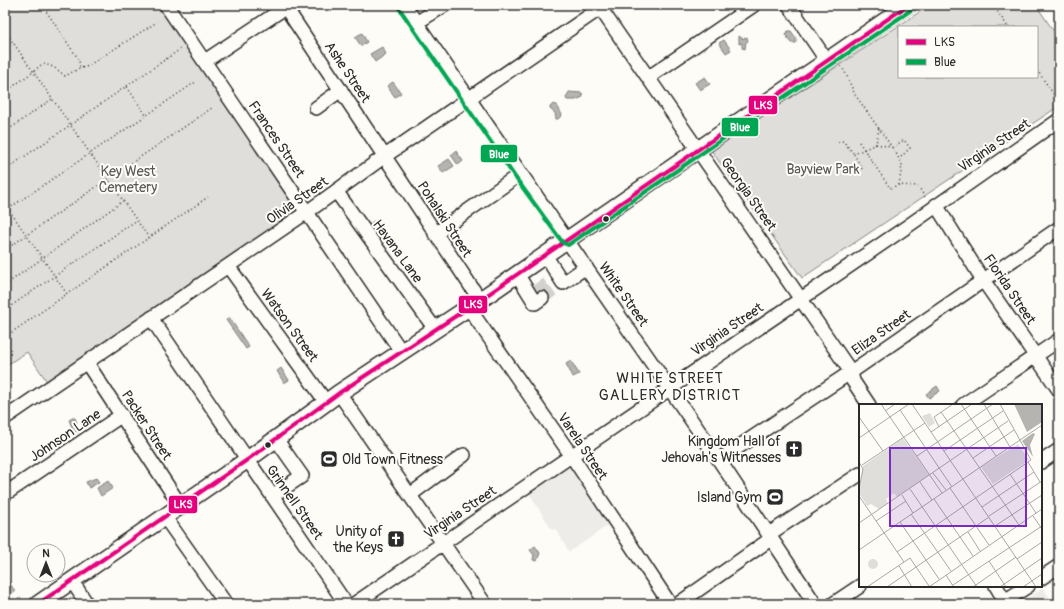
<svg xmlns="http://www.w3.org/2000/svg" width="1064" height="609" font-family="Pangolin,sans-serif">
<rect width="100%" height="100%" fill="#fdfcf7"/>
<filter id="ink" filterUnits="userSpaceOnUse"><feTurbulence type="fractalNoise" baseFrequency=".025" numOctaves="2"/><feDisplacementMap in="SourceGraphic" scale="8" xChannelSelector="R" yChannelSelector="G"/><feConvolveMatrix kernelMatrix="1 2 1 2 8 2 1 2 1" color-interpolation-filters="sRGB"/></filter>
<g filter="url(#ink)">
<path fill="#edece8" d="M573,462L613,522L569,552L556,529L552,530L529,493Z
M1043,588L1054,604H1020Z"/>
<path fill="#dfdeda" stroke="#858482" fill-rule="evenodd" d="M5,5H158L298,212L48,383L27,352L5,366Z
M930,5H1036L1059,39V106L802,278L711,150ZM899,27H1037V77H899Z"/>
<path fill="#b5b4b1" stroke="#7e7d7b" d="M788,31H791L796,38V43H791L786,35Z
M362,33L367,42L361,46L355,37Z
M739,36L743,39L747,37L748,41L746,42L745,49L742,48V43L739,44Z
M724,40L731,50L726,53L719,43Z
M382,47L386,54L375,62L370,54Z
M705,77L710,84L700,90L695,83Z
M393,82L401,93L395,97L387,86Z
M569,92L582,93L583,97L576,100H567L566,98Z
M553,104L557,105L562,115L558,119H556L555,113L550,109V107Z
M456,151L463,161L458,165L451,155Z
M449,159L454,166L443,173L438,166Z
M370 226a5 5 0 1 1 10 0a5 5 0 1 1-10 0Z
M229,317L249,347L246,349L226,320Z
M571,361L579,374L573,377L566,364Z
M281,368L289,380L284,383L277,371Z
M937,386L940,391L929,398L926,394Z
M72,418H75L77,423L75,425L78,431L74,432L69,420Z
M96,478L99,482L89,488L86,482Z
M108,481L113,488L101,496L97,488Z
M535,546L540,553L537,561L533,560L534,555L530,550Z
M6,578L15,591L9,595L5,588Z"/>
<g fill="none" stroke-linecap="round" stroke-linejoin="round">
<path stroke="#d3d2ce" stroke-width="13" stroke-dasharray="13 6" stroke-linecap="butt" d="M536,291L549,282
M542,298L554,289"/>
<g stroke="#2b2b2b" stroke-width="16">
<path id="minor" d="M166,5L401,351
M284,5L480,300
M404,5L719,460L815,604
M598,5L851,372L853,381L869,405
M789,5L827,61
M416,23L445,5
M205,61L289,5
M649,77L754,5
M316,108L341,90
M336,191L435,329
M936,205L983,280L1059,390
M435,234L520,174
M545,255L563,283L586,267
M228,266L326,402
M517,274L535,303L542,298
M468,307L571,455L670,604
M151,318L346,604
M87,363L180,505
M339,393L485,604
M963,405L1059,340
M5,418L307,212L385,156L605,5
M719,460L851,372L1059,228
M1041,462L1059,450
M5,494L122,415
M410,495L464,455
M272,496L302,476L276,439
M164,516L226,604
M769,534L860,474
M1041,578L1059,566
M72,581L87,604
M996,586L1005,601
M354,604L905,228L1059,120
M678,604L772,538
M833,604L860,586
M1000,604L1028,586"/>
</g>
<g stroke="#2b2b2b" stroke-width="19">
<path id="major" d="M38,604L247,460L339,393L480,300L908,5"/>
</g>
<path stroke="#2b2b2b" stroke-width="1.5" stroke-dasharray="1 3" stroke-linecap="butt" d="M42,5L79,60L80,68
M993,5L1008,27
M5,31L108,179L5,250
M841,66C848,75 850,86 856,96L896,153L902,165L899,185L918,186L926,199
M1037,70L1059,102
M127,87L146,115
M5,92L33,72L42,64C52,65 57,69 65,76L80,68L86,67L157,22
M5,132L52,99
M838,142L843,141L854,154
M859,142L890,188L899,185
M876,144L892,147
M892,148L904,140L910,148L899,159
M862,169L854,154L876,144L879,128
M5,170L182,48
M5,204L67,294L208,197
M5,211L197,81
M149,238L108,179L212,108
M5,285L123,201
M5,310L137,220
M5,337L67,294"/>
<use href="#minor" stroke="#fdfcf7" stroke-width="13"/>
<use href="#major" stroke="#fdfcf7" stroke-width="16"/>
<g stroke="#fdfcf7" stroke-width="7">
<path id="bus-1" d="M38,604L247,460L339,393L480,300L908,5"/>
</g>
<g stroke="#fdfcf7" stroke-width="7">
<path id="bus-2" d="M399,8L515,177L563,243L568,245L911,10"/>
</g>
<use href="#bus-1" stroke="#e5007d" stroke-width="4"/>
<use href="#bus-2" stroke="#00a651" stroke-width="4"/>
</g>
</g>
<defs>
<g id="church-square" transform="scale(0.9)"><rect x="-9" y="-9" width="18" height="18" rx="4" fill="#2b2b2b" stroke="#fdfcf7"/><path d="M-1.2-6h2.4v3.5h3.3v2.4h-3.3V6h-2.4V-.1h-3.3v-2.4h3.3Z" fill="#fff"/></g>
<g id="stadium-square" transform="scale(0.9)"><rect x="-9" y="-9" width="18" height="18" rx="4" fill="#2b2b2b" stroke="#fdfcf7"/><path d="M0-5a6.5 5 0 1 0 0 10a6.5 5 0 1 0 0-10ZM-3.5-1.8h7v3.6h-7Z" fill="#fff"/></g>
</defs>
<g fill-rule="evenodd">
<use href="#church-square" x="794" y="449"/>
<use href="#stadium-square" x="329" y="459"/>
<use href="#stadium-square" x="775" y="497"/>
<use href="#church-square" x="396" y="539"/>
</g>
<g fill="#2b2b2b" stroke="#fdfcf7" stroke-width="1.5">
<circle cx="606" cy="219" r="3.5"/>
<circle cx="268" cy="445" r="3.5"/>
</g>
<g text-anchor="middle" stroke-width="4" stroke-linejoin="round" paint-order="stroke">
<g font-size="14" fill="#2b2b2b" stroke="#fdfcf7">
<text transform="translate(348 72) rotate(56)" y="5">Ashe Street</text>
<text transform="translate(277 139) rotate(56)" y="5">Frances Street</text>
<text transform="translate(994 145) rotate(-34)" y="5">Virginia Street</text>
<text transform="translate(749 194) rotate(55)" y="5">Georgia Street</text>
<text transform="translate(297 200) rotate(-35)" y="5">Olivia Street</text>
<text transform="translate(445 219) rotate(57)" y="5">Pohalski Street</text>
<text transform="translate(398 251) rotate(54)" y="5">Havana Lane</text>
<text transform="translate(1010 289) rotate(56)" y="5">Florida Street</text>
<text transform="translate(624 294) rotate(55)" y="5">White Street</text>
<text transform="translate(290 325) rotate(54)" y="5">Watson Street</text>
<text transform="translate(727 329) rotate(-34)" y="5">Virginia Street</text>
<text transform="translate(881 332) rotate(-35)" y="5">Eliza Street</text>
<text transform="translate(147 425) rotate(57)" y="5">Packer Street</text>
<text transform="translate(65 435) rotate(-34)" y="5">Johnson Lane</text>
<text transform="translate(583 446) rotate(56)" y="5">Varela Street</text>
<text transform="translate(295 502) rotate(55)" y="5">Grinnell Street</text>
<text transform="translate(460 512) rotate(-34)" y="5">Virginia Street</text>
</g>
<g font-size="14" fill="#585857" stroke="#fdfcf7">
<text x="823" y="174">Bayview Park</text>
<text x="128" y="176">Key West<tspan x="128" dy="16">Cemetery</tspan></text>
</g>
<g font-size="14" fill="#2b2b2b" stroke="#fdfcf7" text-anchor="end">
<text x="781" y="446">Kingdom Hall of<tspan x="781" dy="16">Jehovah's Witnesses</tspan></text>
<text x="342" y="464" text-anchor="start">Old Town Fitness</text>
<text x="762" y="502">Island Gym</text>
<text x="383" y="536">Unity of<tspan x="383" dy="16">the Keys</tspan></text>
</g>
<g font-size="15" letter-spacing="1" fill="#2b2b2b" stroke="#fdfcf7">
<text x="670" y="383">WHITE STREET<tspan x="670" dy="17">GALLERY DISTRICT</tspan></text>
</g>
</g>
<g transform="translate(859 404)">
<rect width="183" height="183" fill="#fdfcf7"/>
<path d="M71,9L76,19L70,23L63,12ZM44,34L70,71L38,93L35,89L27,95L29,99L20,105L12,100L8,102L0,89L4,62ZM159,40L170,56L134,80L122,63ZM9 160a5 5 0 1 1 10 0a5 5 0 1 1-10 0Z" fill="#dfdeda"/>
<path d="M155,0H183V18L168,28ZM174,29L176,30L171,41L174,53L163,37Z" fill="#b5b4b1"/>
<path fill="none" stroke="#a9a8a5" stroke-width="1" d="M22,0L83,89M53,0L177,183M102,0L137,52M125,0L151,43M41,6L93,83M26,7L36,0M82,8L160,121M0,13L24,47M80,23L75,13L94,0M72,28L113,0M0,34L50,0M85,47L144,7M58,52L134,0M114,54L155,26M0,58L4,65L0,85M169,58L181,78M3,61L66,19M74,69L87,86M151,70L177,109M61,78L73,96M91,84L130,141M51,85L118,183M43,91L54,109M0,92L45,158M75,95L114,152M123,103L175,68M52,110L92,167M130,112L183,77M174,112L183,125M17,117L47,97M41,118L80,175M0,119L149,17M136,122L183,91M109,128L121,147M0,146L183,21M38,148L172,56L141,0M158,155L183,138M130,157L147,183M40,162L53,183M87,171L94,182M94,181L183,122M8,183L51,154L70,182M28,183L130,113M70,183L183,105M114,183L157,153M141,183L183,154M164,183L183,170"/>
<path fill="#7b2cbf" fill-opacity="0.15" stroke="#7b2cbf" stroke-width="2" d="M31,44H167V122H31Z"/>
<rect width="183" height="183" fill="none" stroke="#2b2b2b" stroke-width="2"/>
</g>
<g stroke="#fdfcf7" stroke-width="1.5">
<rect x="748" y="95" width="30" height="20" rx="4" fill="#e5007d"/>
<rect x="721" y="117" width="38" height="20" rx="4" fill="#00a651"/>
<rect x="480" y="144" width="38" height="19" rx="4" fill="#00a651"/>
<rect x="458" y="295" width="30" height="19" rx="4" fill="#e5007d"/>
<rect x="168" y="495" width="30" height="19" rx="4" fill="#e5007d"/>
</g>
<g font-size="11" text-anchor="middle" font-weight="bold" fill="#fff">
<text x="763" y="109">LKS</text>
<text x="740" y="131">Blue</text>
<text x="499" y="158">Blue</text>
<text x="473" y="308">LKS</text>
<text x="183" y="508">LKS</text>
</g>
<rect width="1064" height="609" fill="none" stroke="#fdfcf7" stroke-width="20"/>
<rect x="10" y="10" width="1044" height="589" fill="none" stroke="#2b2b2b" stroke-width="1.5" filter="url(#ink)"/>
<rect x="898" y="26" width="140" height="52" fill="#fdfcf7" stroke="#a9a8a5"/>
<rect x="906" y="39" width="20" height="6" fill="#e5007d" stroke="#a9a8a5"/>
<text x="934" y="46" font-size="12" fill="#2b2b2b">LKS</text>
<rect x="906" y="59" width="20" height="6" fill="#00a651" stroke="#a9a8a5"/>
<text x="934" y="66" font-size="12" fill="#2b2b2b">Blue</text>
<g transform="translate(46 563)"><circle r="19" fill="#fdfcf7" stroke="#a9a8a5"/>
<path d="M0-3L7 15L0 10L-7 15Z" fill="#2b2b2b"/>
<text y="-6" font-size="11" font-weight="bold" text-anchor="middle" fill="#2b2b2b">N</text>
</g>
</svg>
